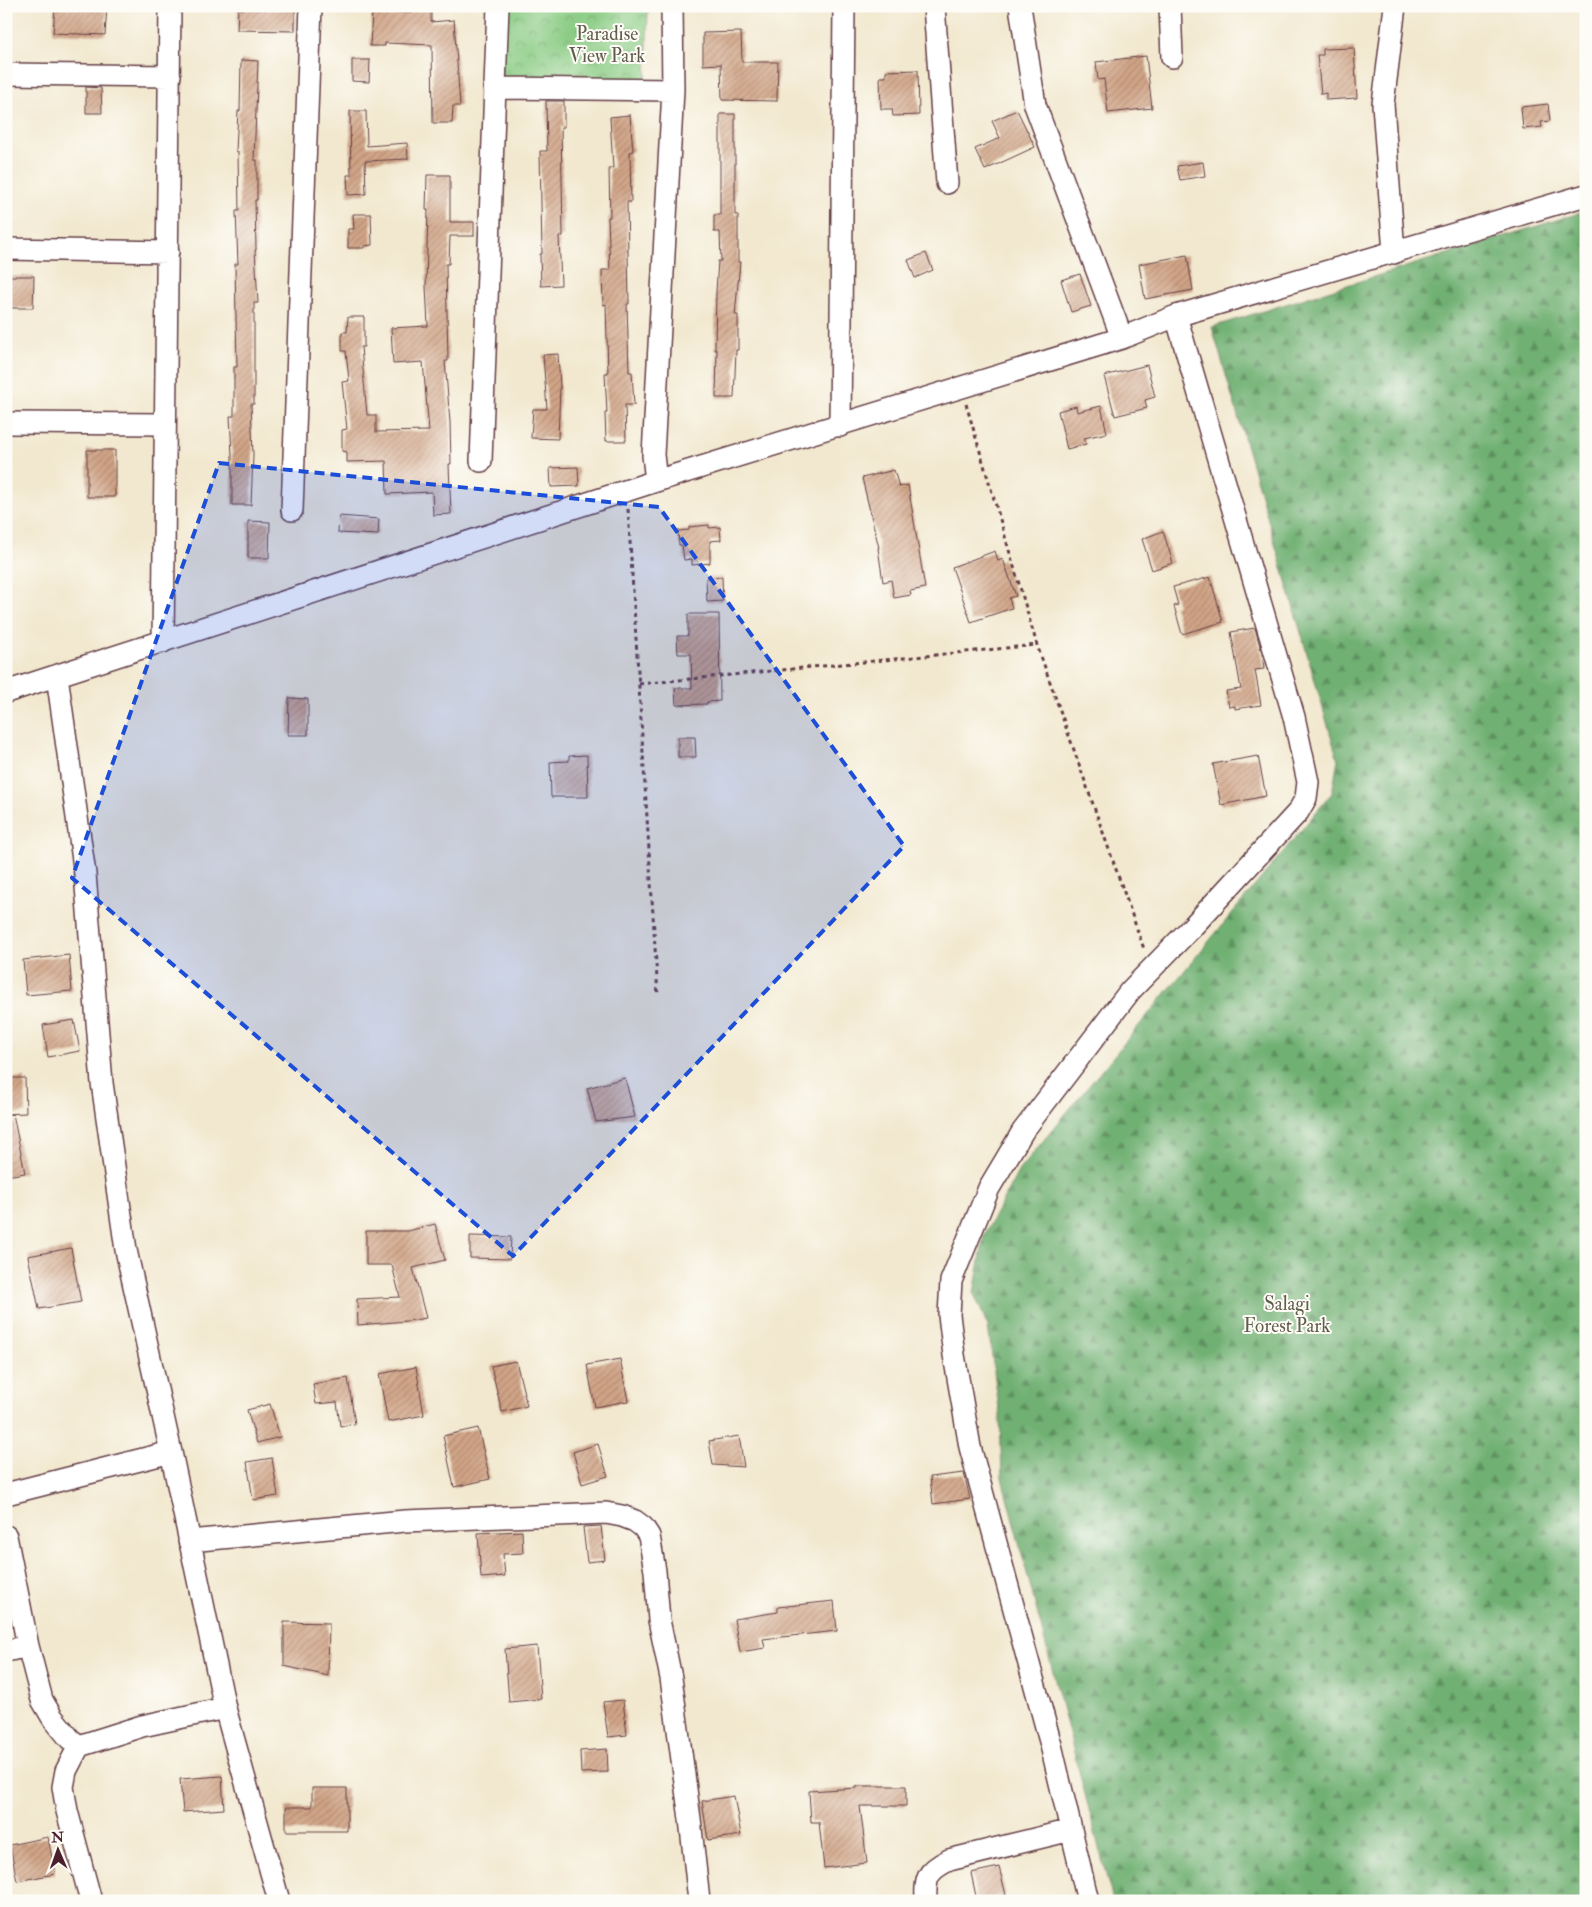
<svg xmlns="http://www.w3.org/2000/svg" width="1592" height="1907" font-family="'IM FELL Double Pica',serif">
<defs>
<pattern id="forest-firs" width="22" height="20" patternUnits="userSpaceOnUse" patternTransform="scale(1.25)"><rect width="22" height="20" fill="#6fb072"/><path d="M5 1l3.5 6h-7zM16 11l3.5 6h-7z" fill="#5d8f5e"/></pattern>
<pattern id="park-crowns" width="20" height="18" patternUnits="userSpaceOnUse" patternTransform="scale(1.25)"><rect width="20" height="18" fill="#8acc84"/><path d="M2 6a3 3 0 1 1 6 0M12 15a3 3 0 1 1 6 0" fill="none" stroke="#73a56c"/></pattern>
<pattern id="building-hatch" width="6" height="6" patternUnits="userSpaceOnUse" patternTransform="scale(1.25)"><rect width="6" height="6" fill="#d1a587"/><path d="M-1 1l2-2M0 6l6-6M5 7l2-2" fill="none" stroke="#ac866f"/></pattern>
</defs>
<rect width="100%" height="100%" fill="#fdfcf7"/>
<filter id="ink" filterUnits="userSpaceOnUse"><feTurbulence type="fractalNoise" baseFrequency=".02" numOctaves="2"/><feDisplacementMap in="SourceGraphic" scale="10" xChannelSelector="R" yChannelSelector="G"/><feConvolveMatrix kernelMatrix="1 2 1 2 8 2 1 2 1" color-interpolation-filters="sRGB"/></filter>
<filter id="wash" filterUnits="userSpaceOnUse"><feTurbulence type="fractalNoise" baseFrequency=".0096" numOctaves="4" result="noise"/><feDisplacementMap in="SourceGraphic" scale="20" xChannelSelector="R" yChannelSelector="G"/><feGaussianBlur stdDeviation="1.12" result="paint"/><feColorMatrix in="noise" values="0 0 0 0 0 0 0 0 0 0 0 0 0 0 0 0 0 1.4 0 .05"/><feComposite in="paint" operator="in"/></filter>
<g filter="url(#wash)">
<rect width="100%" height="100%" fill="#f2e8cf"/>
<path fill="url(#forest-firs)" stroke="#5c684e" d="M1586,211V1901H1113L1002,1478L1000,1416L988,1326L974,1294L984,1236L1019,1170L1332,793L1338,760L1212,327Z"/>
<path fill="url(#park-crowns)" stroke="#6a7658" d="M502,6H648L646,82L501,79Z"/>
<g id="blocks">
<path fill="url(#building-hatch)" d="M55,6H107L105,35L53,33Z
M238,9H295V31L237,30Z
M413,10H431V22L454,20L460,106H453L452,123H433L432,45L385,43V46H370L372,11L413,13Z
M741,32L742,62H778L777,101L722,100L721,64L703,65V33Z
M1354,48L1357,98L1326,100V93L1321,94L1317,55H1323V49Z
M1146,56L1152,108L1108,113L1104,79L1098,80L1096,62Z
M241,60L258,61L254,160H257V200H255L256,250H255L258,303H254V404H251L253,455L251,505H232V455L230,416H234V367H237L235,264H238L236,211H239L238,152L236,151L238,111H240Z
M352,60H370L369,82L352,81Z
M918,70L919,115L893,116L892,109H881L880,77H886V71Z
M86,87L101,88L102,113H86Z
M546,101H564V127H561L563,236H559L561,285L541,286L540,254H542L540,151H547Z
M1548,104L1550,121L1541,122L1542,127L1523,129L1521,107Z
M1017,110L1035,147L985,170L975,149L1000,138L992,121Z
M350,111H366L367,146L407,143L408,159L365,161L366,194L348,195L347,175H351Z
M720,114H735V215H738V262H740L735,315H738V350H736L734,398H716L717,350H715L716,292L718,261H721L720,232H714V215H720Z
M630,115L633,151L630,152L631,202H627L629,304H627L629,372H632L634,405H625L626,441H606L605,413H607L605,373H608L606,304L603,305L602,270H610L608,217H610L609,168H613L610,117Z
M1203,162L1205,176L1180,180L1177,166Z
M427,175H450V222H474V236H450L449,264H446L448,361H445L450,422L451,464H449L451,514L433,515L432,492L387,494L386,461L347,462V452L342,451V430L347,429L342,382L349,381L346,351H342V332H347L348,317H364V347H361L367,415H376V432L429,431L423,362L393,364L391,328L428,326L426,286L428,210H426Z
M353,214H371L372,245L364,246V248H348V229H354Z
M926,253L933,270L915,278L908,260Z
M1187,255L1193,290L1145,299L1139,264Z
M1080,274L1091,306L1071,312L1061,280Z
M6,276H34L33,308H6Z
M558,354L560,386L558,439L531,438L533,409H547L543,355Z
M1147,365L1155,397L1145,400L1147,408L1115,416L1104,376Z
M1076,406L1077,412L1101,406L1107,433L1084,438L1086,444L1067,449L1058,411Z
M87,450H115V497H87Z
M578,467L579,486L551,487L550,468Z
M894,470L899,487L908,485L925,588L910,591L911,595L894,598L891,580L883,582L878,548H879L862,478Z
M339,516L379,519L378,535L338,533Z
M248,521L270,522L269,558H248Z
M709,525V528L720,527L721,540L710,541V563L692,565V559L684,560L682,545H679L678,531L689,530V527Z
M1163,531L1173,563L1152,570L1142,539Z
M995,551L998,561L1003,559L1016,596L1009,598L1012,608L971,622L952,567Z
M722,577L723,601L707,602L706,578Z
M1210,577L1223,622L1182,634L1174,606L1178,605L1173,587Z
M688,614H719L720,701L707,702V704L676,705L675,688H692L691,654H678L677,636H688Z
M1255,628L1262,654L1264,669L1255,670L1261,705L1235,709V706L1229,707L1226,691L1241,689L1231,632Z
M289,698L308,699V735H288Z
M678,737H695L696,757H678Z
M587,755L588,797H551L550,762L569,761V756Z
M1258,756L1266,796L1221,805L1213,764Z
M69,955L72,991L26,995L23,960Z
M74,1020L80,1051L48,1057L43,1025Z
M6,1078H25L26,1113L6,1114Z
M625,1078L635,1117L596,1122L587,1088Z
M13,1114L25,1173L6,1176V1115Z
M435,1224L445,1260L413,1268L426,1318L407,1321L358,1325L357,1299L400,1297L392,1265H366V1231H408Z
M470,1236L511,1237L510,1259L470,1258Z
M71,1248L81,1302L39,1309L28,1256Z
M620,1359L628,1401L595,1407L587,1365Z
M516,1361L527,1406L502,1412L491,1366Z
M416,1367L424,1415L388,1422L379,1374Z
M348,1378L355,1424L340,1426L337,1402L316,1404L313,1384Z
M270,1404L280,1437L257,1443L247,1410Z
M478,1428L490,1479L454,1487L443,1436Z
M739,1436L744,1467L713,1465L709,1441Z
M598,1444L608,1476L582,1484L573,1452Z
M272,1458L278,1496L253,1500L247,1462Z
M964,1473L970,1499L933,1504L930,1477Z
M601,1526L605,1560L587,1562L583,1527Z
M522,1531L523,1553L503,1554L505,1576L481,1578L478,1533Z
M834,1601L837,1631L763,1639L765,1648L740,1652L734,1619L778,1612V1607Z
M284,1622L329,1623L328,1676L284,1666Z
M537,1646L541,1699L509,1702L505,1649Z
M623,1700L627,1735L608,1737L603,1702Z
M607,1749L608,1772L581,1773L580,1751Z
M222,1776L224,1809L183,1812L180,1779Z
M857,1786H906V1806H860L867,1863L824,1868L819,1822H811L809,1791L857,1788Z
M312,1788H347V1831H286V1807H312Z
M734,1796L741,1835L708,1840L702,1801Z
M48,1837L55,1874L17,1881L10,1845Z
M999,1867L1006,1895L977,1901L971,1873Z"/>
</g>
</g>
<g filter="url(#ink)">
<use href="#blocks" fill-opacity="0" stroke="#633d44" stroke-width="1"/>
<g fill="none" stroke-linecap="round" stroke-linejoin="round">
<g stroke="#633d44" stroke-width="24">
<path id="minor" d="M934,6L947,183
M1020,6L1035,105L1122,338
M1170,6L1172,57
M6,74L170,76
M494,88L673,90
M6,249L168,252
M1394,253L1383,104L1395,6
M6,423L165,424
M840,426L844,6
M481,461L498,6
M656,481L653,455L673,90L672,6
M292,510L311,6
M163,642L170,6
M57,676L85,874L102,1083L126,1250L171,1452L225,1708L279,1901
M6,692L656,481L1122,338L1176,316L1586,195
M6,1494L171,1452
M6,1536L28,1646L42,1700L52,1717L70,1739L79,1746L142,1726L225,1708
M189,1541L405,1521L606,1513L622,1516L635,1521L643,1527L649,1536L655,1571L659,1620L671,1678L690,1819L699,1901
M6,1651L28,1646
M79,1746L66,1771L63,1787L67,1811L91,1901
M926,1901C925,1877 927,1871 949,1860L1071,1830
M1088,1901L1051,1745L970,1447L954,1355L949,1315L951,1281L989,1188L1023,1131L1130,991L1193,926L1298,812L1306,798L1308,782L1294,717L1176,316"/>
</g>
<path stroke="#633d44" stroke-width="3" stroke-dasharray="4 4" stroke-linecap="butt" d="M966,404L1037,645L1144,949
M628,509L658,996
M639,684L1037,645"/>
<use href="#minor" stroke="#fff" stroke-width="21"/>
</g>
</g>
<path fill="#1d4ed8" fill-opacity="0.2" stroke="#1d4ed8" stroke-width="4" stroke-dasharray="10 6" stroke-linejoin="round" d="M219,463L659,507L904,846L513,1256L72,878Z"/>
<g text-anchor="middle" stroke-width="4" stroke-linejoin="round" paint-order="stroke">
<g font-size="19" fill="#605c4a" stroke="#fdfcf7">
<text x="607" y="40">Paradise<tspan x="607" dy="22">View Park</tspan></text>
<text x="1287" y="1310">Salagi<tspan x="1287" dy="22">Forest Park</tspan></text>
</g>
</g>
<rect width="1592" height="1907" fill="none" stroke="#fdfcf7" stroke-width="25"/>
<g transform="translate(58 1850) rotate(358)" stroke="#fdfcf7" stroke-width="4" paint-order="stroke">
<path d="M0-4L9 19L0 12L-9 19Z" fill="#4a1f2b"/>
<text y="-8" font-size="14" font-weight="bold" text-anchor="middle" fill="#4a1f2b">N</text>
</g>
</svg>
